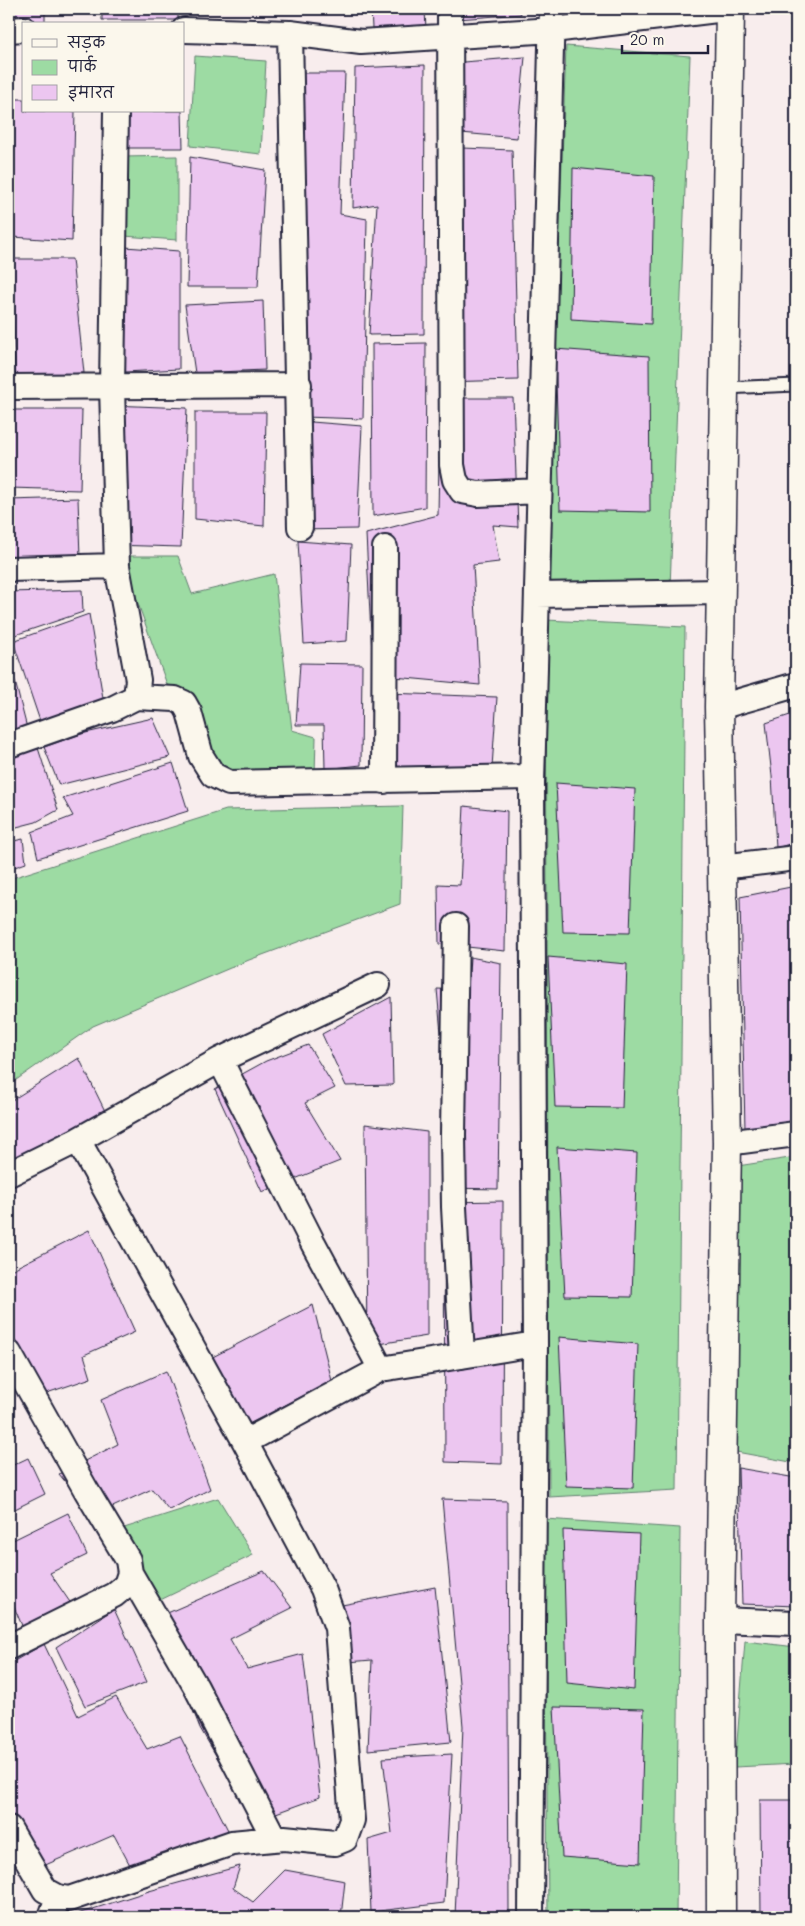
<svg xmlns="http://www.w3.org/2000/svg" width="805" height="1926" font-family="Mali,'Playpen Sans Deva',sans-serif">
<rect width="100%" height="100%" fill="#f8eded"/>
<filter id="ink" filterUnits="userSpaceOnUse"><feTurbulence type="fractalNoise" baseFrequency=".02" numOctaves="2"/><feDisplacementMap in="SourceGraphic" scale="10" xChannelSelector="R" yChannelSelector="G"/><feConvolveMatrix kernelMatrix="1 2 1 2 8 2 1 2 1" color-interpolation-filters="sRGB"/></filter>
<g filter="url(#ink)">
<path fill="#9ddba3" stroke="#607e6f" d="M566,46L690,56L670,588L547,592Z
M195,56L266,61L261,154L190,146Z
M177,156V240L124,236L123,157Z
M121,556H178L192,594L274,574L292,730L316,737L315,775L200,777Z
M546,620L685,627L677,1490L549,1497Z
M403,806L400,904L249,960L93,1026L9,1085V879L226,810Z
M796,1157V1463L731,1451V1167Z
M218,1498L253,1555L152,1604L118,1530Z
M545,1519L680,1528L676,1917H548Z
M745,1641L796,1647V1764L735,1767Z"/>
<path fill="#ecc6f0" stroke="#22223b" d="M9,9H45V24L9,25Z
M102,9H178V20H102Z
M371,9H425L426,30L372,28Z
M445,9H520L521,14L446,20Z
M525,57L517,138L439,131V64Z
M425,65L424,334L369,335L377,204L353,208L355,68Z
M299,73H345L340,214L367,219L363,419L304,417Z
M9,99H24V111H75L72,241L13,237L9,172Z
M126,111H182L183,148H127Z
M438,147L512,150L518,380L440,382Z
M190,157L265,170L258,287H187Z
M573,168L654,176L651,324L571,319Z
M125,247L179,251V369L125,372Z
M12,259H72L84,373L15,377Z
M263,301L265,370L195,373L185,305Z
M426,343L425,507L373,516L372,344Z
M555,349L649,356L650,512L560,510Z
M440,398H513L518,527L493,525L499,562L473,565L480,685L373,675L366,534L438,515Z
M111,405L187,408L181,547L111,545Z
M9,410H82L80,490L9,488Z
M195,412H266L264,526L195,519Z
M299,421L362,426L357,529L298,530Z
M78,498L80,558L10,560L9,500Z
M298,541L351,545L347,641L304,644Z
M82,590L83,612L9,637V592Z
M89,614L105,710L41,724L13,641Z
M9,658L28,732L9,737Z
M300,663L362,664L361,765L325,769L324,725H296Z
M387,693L497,697L492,767L387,768Z
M796,713V842L776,848L772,776L766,723Z
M153,718L170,757L59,785L44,747L81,734Z
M38,748L58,810L36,822L9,829V758Z
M173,763L188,811L38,858L32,832L73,816L63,798Z
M556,783L635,789L630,933L563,932Z
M464,806L507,811L505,951L439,944L438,884L460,885Z
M23,839L26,863L9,869V842Z
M796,886V1123L745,1130L740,897Z
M470,957L501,963L498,1189L446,1188L444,1067L437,989L468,990Z
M548,957L627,964L622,1108L555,1107Z
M391,997L393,1085L346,1086L322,1034Z
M308,1045L335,1088L305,1103L340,1161L262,1192L215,1089L266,1061Z
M79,1058L106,1113L9,1163V1102Z
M365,1124L427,1132V1336L367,1346Z
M557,1147L637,1153L632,1297L565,1296Z
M503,1201L502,1464L445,1462L444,1202Z
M89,1230L135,1332L84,1355L91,1378L32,1398L9,1343V1271Z
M313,1305L332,1381L237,1430L203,1362Z
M559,1337L638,1344L633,1488L566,1486Z
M166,1371L210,1489L169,1510L152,1489L93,1516L59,1474L118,1444L101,1400Z
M28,1458L45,1494L9,1512V1467Z
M738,1468L796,1478V1606L742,1604Z
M442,1499L507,1501L509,1912L475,1917H455L463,1726Z
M68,1513L87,1555L50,1573L76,1611L26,1635L9,1595V1542Z
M563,1530L639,1534L634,1690L567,1683Z
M264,1571L292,1608L230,1639L247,1669L303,1654L320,1797L254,1821L200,1728L156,1618Z
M435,1587L451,1742L368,1750L372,1660L348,1662L337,1606Z
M114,1609L147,1682L85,1706L56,1647Z
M44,1644L78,1716L116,1697L147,1749L180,1736L231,1836L131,1867L114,1835L34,1870L9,1819V1664Z
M554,1707L644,1709L640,1863L562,1857Z
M452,1754L444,1903L371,1912L368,1840L392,1833L383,1758Z
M760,1800H796V1917H761Z
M240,1866L233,1888L253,1902L285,1870L345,1881L341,1917H68L149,1891Z"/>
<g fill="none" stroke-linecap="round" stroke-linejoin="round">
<g stroke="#22223b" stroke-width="15">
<path id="lane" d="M724,388L796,385"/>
</g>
<g stroke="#22223b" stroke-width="28">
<path id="street" d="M450,9L452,465L455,480L462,491L478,494L539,491
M9,30L24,29
M184,30L290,33L361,42L553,30L725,9
M290,33L300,527
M116,111L112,387L117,566L138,680L136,697
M9,387L299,385
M9,569L117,566
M537,595L721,592
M719,707L796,685
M9,745L112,709L136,697L175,699L184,703L189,712L201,756L213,775L229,783L532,777
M384,781L385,548
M722,867L796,858
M456,926L453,1135L454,1207L462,1356
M220,1060L313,1243L381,1369
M727,1143L796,1134
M9,1174L78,1140L220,1060L378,985
M9,1353L86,1490L128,1560L130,1573L126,1585L114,1595L9,1647
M245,1442L381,1369L535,1344
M130,1573L196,1687L274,1838
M720,1620L796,1623
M9,1828L45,1890L58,1897L69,1899L232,1843L284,1838L335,1843L345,1839L352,1820L337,1628L323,1589L245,1442L78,1140
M51,1917L58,1897
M531,1917L535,1344L532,783L552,9"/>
</g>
<g stroke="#22223b" stroke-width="31">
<path id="secondary" d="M721,1917L720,1620L727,1143L719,707L730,9"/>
</g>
<use href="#lane" stroke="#fbf7ec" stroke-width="11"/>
<use href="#street" stroke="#fbf7ec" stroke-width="24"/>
<use href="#secondary" stroke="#fbf7ec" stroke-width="28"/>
</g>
</g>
<rect width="805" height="1926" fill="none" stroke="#fbf7ec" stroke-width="30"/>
<rect x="15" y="15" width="775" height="1896" fill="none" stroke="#22223b" stroke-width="2" filter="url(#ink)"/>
<rect x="22" y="22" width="162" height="90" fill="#fbf7ec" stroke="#a4a2a5"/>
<rect x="32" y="39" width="25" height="8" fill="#fbf7ec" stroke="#a4a2a5"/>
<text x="68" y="48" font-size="15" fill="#22223b">सड़क</text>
<rect x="32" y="60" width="25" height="15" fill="#9ddba3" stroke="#a4a2a5"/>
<text x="68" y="72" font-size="15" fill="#22223b">पार्क</text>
<rect x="32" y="85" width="25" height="15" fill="#ecc6f0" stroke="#a4a2a5"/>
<text x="68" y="98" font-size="15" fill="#22223b">इमारत</text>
<path d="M622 45v8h86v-8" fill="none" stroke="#22223b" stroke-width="2.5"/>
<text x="630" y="45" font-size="15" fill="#22223b" stroke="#fbf7ec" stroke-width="4" paint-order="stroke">20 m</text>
</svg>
